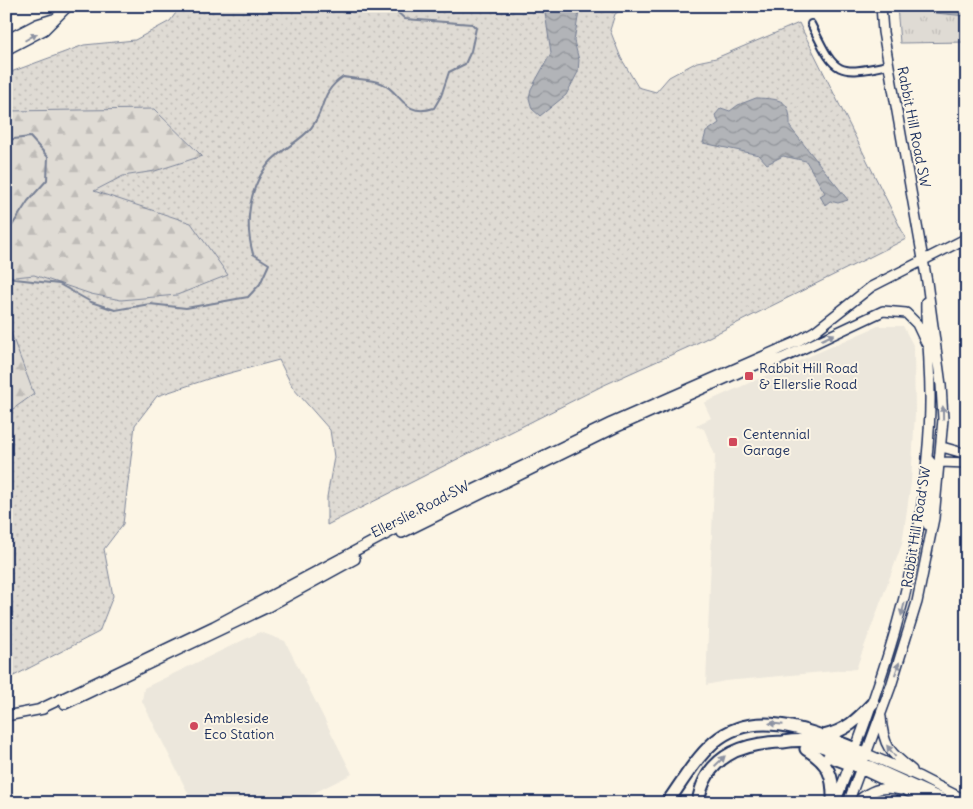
<svg xmlns="http://www.w3.org/2000/svg" width="973" height="809" font-family="Delius,sans-serif">
<defs>
<pattern id="grass-dots" width="8" height="8" patternUnits="userSpaceOnUse" patternTransform="scale(1.25)"><rect width="8" height="8" fill="#dfdbd4"/><path d="M2 2h.1M6 6h.1" fill="none" stroke="#bfbcb8" stroke-width="1.8" stroke-linecap="round"/></pattern>
<pattern id="forest-firs" width="22" height="20" patternUnits="userSpaceOnUse" patternTransform="scale(1.25)"><rect width="22" height="20" fill="#dfdbd4"/><path d="M5 1l3.5 6h-7zM16 11l3.5 6h-7z" fill="#bfbcb8"/></pattern>
<pattern id="park-tufts" width="24" height="20" patternUnits="userSpaceOnUse" patternTransform="scale(1.25)"><rect width="24" height="20" fill="#dfdbd4"/><path d="M3 7l-1-3M5 7V3M7 7l1-3M15 17l-1-3M17 17v-4M19 17l1-3" fill="none" stroke="#bfbcb8"/></pattern>
<pattern id="water-waves" width="16" height="10" patternUnits="userSpaceOnUse" patternTransform="scale(1.25)"><rect width="16" height="10" fill="#b2b4b8"/><path d="M0 5q4-4 8 0t8 0" fill="none" stroke="#909399"/></pattern>
</defs>
<rect width="100%" height="100%" fill="#fcf5e5"/>
<filter id="ink" filterUnits="userSpaceOnUse"><feTurbulence type="fractalNoise" baseFrequency=".02" numOctaves="2"/><feDisplacementMap in="SourceGraphic" scale="10" xChannelSelector="R" yChannelSelector="G"/><feConvolveMatrix kernelMatrix="1 2 1 2 8 2 1 2 1" color-interpolation-filters="sRGB"/></filter>
<g filter="url(#ink)">
<path fill="#ece7dc" d="M878,326H903L914,347L915,414L911,482L902,544L856,669L725,681L706,685L715,455L704,429L695,426L711,418L704,403Z
M260,632L285,641L352,774L294,803H193L142,701L144,688Z"/>
<path fill="url(#grass-dots)" stroke="#7d8599" d="M181,6H627L615,14L610,30L621,58L638,87L656,92L669,77L697,62L716,58L799,23L906,239L693,345L602,386L327,525V497L334,457L330,430L293,388L279,360L211,378L157,396L135,425L123,524L104,549L113,596L99,632L6,680V70L11,72L84,45L135,40L170,21Z"/>
<path fill="url(#forest-firs)" stroke="#7d8599" d="M154,109L202,156L155,171L123,176L94,191L191,223L228,275L177,295L121,300L91,294L34,275L6,278V111Z
M6,320L34,394L6,414Z"/>
<path fill="url(#park-tufts)" stroke="#7d8599" d="M897,6H967V42L900,43Z"/>
<path fill="url(#water-waves)" stroke="#767f94" d="M544,6H580L574,41L579,60L578,72L566,95L540,116L532,109L529,98L531,89L551,53Z
M932,6H967V16L935,13Z
M756,98C781,99 791,99 790,127L848,200L838,203L830,201L825,205L820,196L825,193L806,161L783,156L767,164L759,155L703,143L706,132L719,123L715,115L721,108L730,111L738,105Z"/>
<g fill="none" stroke-linecap="round" stroke-linejoin="round">
<path stroke="#767f94" stroke-width="2" d="M6,140L30,137L48,157L47,180L28,201L6,235
M6,266L9,275L15,279L59,284L91,302L115,310L150,304L186,308L248,297L260,284L269,264L253,254C244,222 249,184 272,160C284,148 300,141 311,128C326,110 319,93 343,77C353,79 373,79 381,83C401,91 403,118 434,108L441,96L449,72L465,64L471,51L476,28L472,24L405,19L395,10L374,6"/>
<g stroke="#1b2f5e" stroke-width="10">
<path id="street" d="M811,24C835,72 834,77 888,65"/>
</g>
<g stroke="#1b2f5e" stroke-width="12">
<path id="secondary" d="M6,40L37,24L53,19
M6,50L44,30L68,6
M762,365L783,358L883,311L906,313L917,324L926,343
M942,447L967,454
M927,458L933,465L928,525
M941,462L967,463
M402,533L615,428L767,360
M65,704L266,608L355,559
M38,710L214,626L432,510L611,423L796,342L815,331L871,287L967,238
M6,716L43,709
M881,717C883,746 890,753 912,770
M860,751L920,777L967,801
M858,763L871,766L952,803
M856,767L932,803
M835,803C879,690 919,578 927,457C930,427 931,396 929,366C929,345 925,323 926,302
M848,803L891,686L917,602L934,518L943,419L941,385L927,282L883,32L881,6
M856,803C868,791 883,785 900,790"/>
</g>
<g stroke="#1b2f5e" stroke-width="15">
<path id="highway" d="M823,736C846,731 857,720 873,703
M806,749C829,763 834,776 833,803
M829,756L850,764
M667,803C682,782 695,759 714,742C756,706 812,732 856,749
M698,803C705,756 741,743 783,742C790,741 799,740 806,741C826,745 845,761 866,754"/>
</g>
<use href="#street" stroke="#fcf5e5" stroke-width="6"/>
<use href="#secondary" stroke="#fcf5e5" stroke-width="9"/>
<use href="#highway" stroke="#fcf5e5" stroke-width="11"/>
</g>
<defs><path id="oneway-solid" d="M-6-.8H1V-3.2L6.5 0L1 3.2V.8H-6Z" transform="scale(1.25)"/></defs>
<g fill="#8c92a2">
<use href="#oneway-solid" transform="translate(31 37) rotate(-30)"/>
<use href="#oneway-solid" transform="translate(828 337) rotate(-25)"/>
<use href="#oneway-solid" transform="translate(943 413) rotate(-91)"/>
<use href="#oneway-solid" transform="translate(903 609) rotate(104)"/>
<use href="#oneway-solid" transform="translate(897 669) rotate(-71)"/>
<use href="#oneway-solid" transform="translate(776 724) rotate(-174)"/>
<use href="#oneway-solid" transform="translate(891 751) rotate(-127)"/>
<use href="#oneway-solid" transform="translate(720 761) rotate(-44)"/>
</g>
</g>
<g fill="#d1495b" stroke="#fcf5e5" stroke-width="2">
<rect x="744" y="371" width="10" height="10" rx="2.5"/>
<rect x="728" y="437" width="10" height="10" rx="2.5"/>
<circle cx="194" cy="726" r="5"/>
</g>
<g text-anchor="middle" stroke-width="4" stroke-linejoin="round" paint-order="stroke">
<g font-size="14" fill="#1b2f5e" stroke="#fcf5e5">
<text transform="translate(914 127) rotate(79)" y="5">Rabbit Hill Road SW</text>
<text transform="translate(420 509) rotate(-27)" y="5">Ellerslie Road SW</text>
<text transform="translate(916 527) rotate(-81)" y="5">Rabbit Hill Road SW</text>
</g>
<g font-size="14" fill="#1b2f5e" stroke="#fcf5e5" text-anchor="start">
<text x="759" y="373">Rabbit Hill Road<tspan x="759" dy="16">&amp; Ellerslie Road</tspan></text>
<text x="743" y="439">Centennial<tspan x="743" dy="16">Garage</tspan></text>
<text x="204" y="723">Ambleside<tspan x="204" dy="16">Eco Station</tspan></text>
</g>
</g>
<rect width="973" height="809" fill="none" stroke="#fcf5e5" stroke-width="25"/>
<rect x="12" y="12" width="948" height="784" fill="none" stroke="#1b2f5e" stroke-width="2" filter="url(#ink)"/>
</svg>
